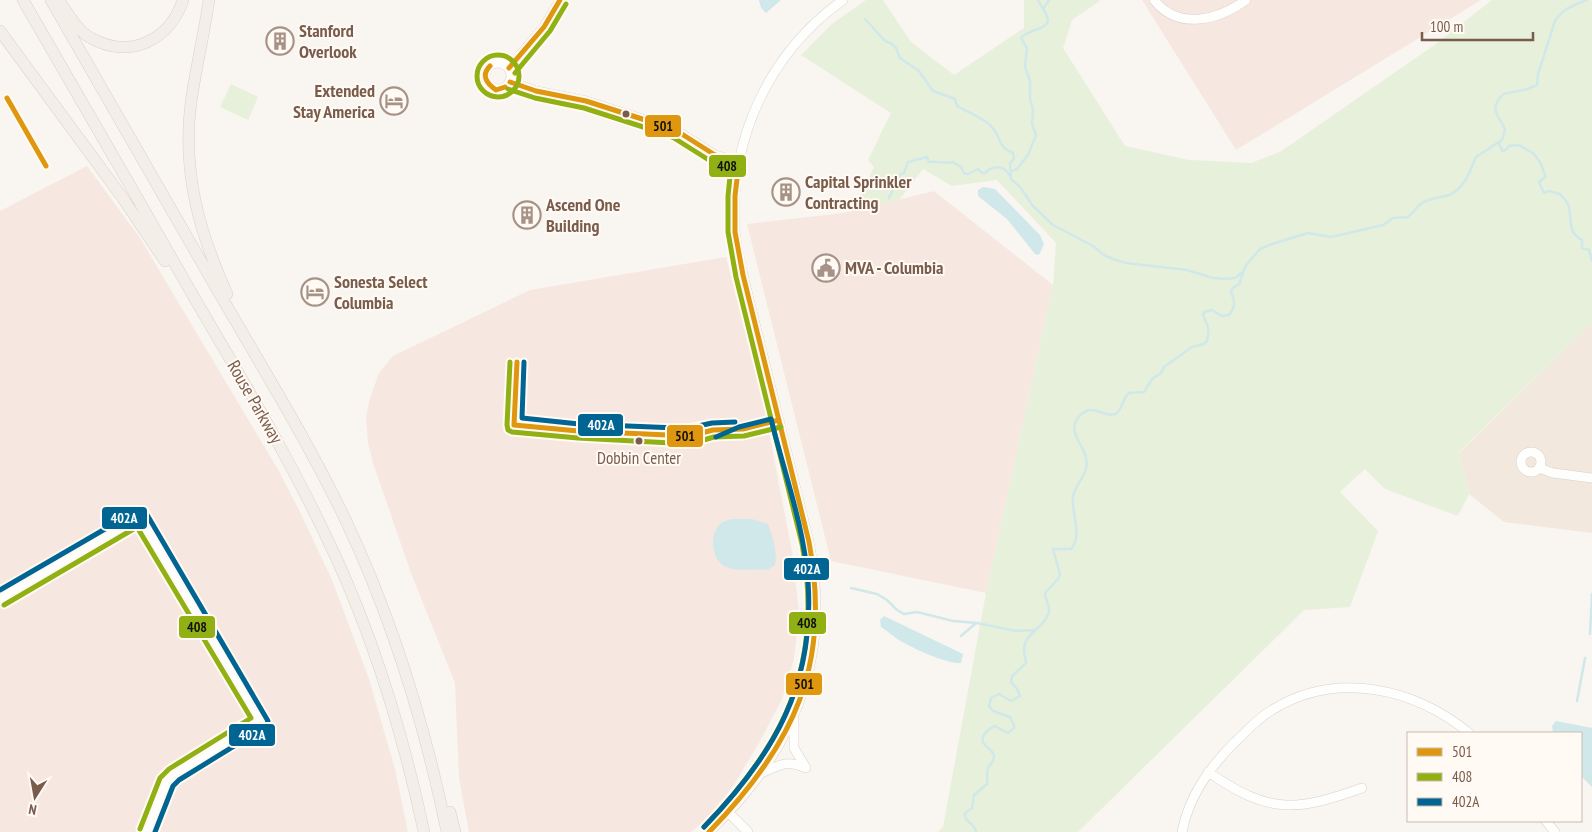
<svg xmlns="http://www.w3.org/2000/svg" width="1592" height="832" font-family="'PT Sans Narrow',sans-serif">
<rect width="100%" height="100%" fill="#f9f5f0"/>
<path fill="#f2e8de" d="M1592,322V533L1504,522L1469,494L1459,453Z"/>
<path fill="#f6e8e1" d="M1142,0H1481L1236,150Z
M87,166L140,238L280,473L298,508L332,580L369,679L395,769L408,832H0V211Z
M934,191L1053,285L986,593L831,561L747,224L844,213Z
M726,257L763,401L793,557L799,613L794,659L782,699L759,743L732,788L704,821L691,832H469L459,778L455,683L411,573L374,466L368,443L366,417L370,398L379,373L393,356L530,290Z"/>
<path fill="#e7f0db" d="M866,0H883L911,42L954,75L1024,28V0H1101L1072,20L1063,48L1125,146L1189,160L1251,163L1280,152L1433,46L1492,0H1592V322L1459,452L1469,494L1458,516L1385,489L1365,469L1340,492L1378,531L1350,607L1304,610L1078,832H938L943,827L986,593L1053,285L1056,243L997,180L952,186L923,169L899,200L855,210L874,167L868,160L891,113L801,55L832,24Z
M231,84L258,97L248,120L220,107Z"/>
<path fill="#d0e8ea" d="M759,0H781L766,13L761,8Z
M983,187L995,189L1040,235L1044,244L1039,255L1035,254L1007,219L978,196V190Z
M752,519L768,524C772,536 778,552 775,565L769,569L765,570C753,569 737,572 726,567C710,561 708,528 725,521C732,518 744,519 752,519Z
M884,616L963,654L961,663C947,664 917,650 904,643C896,639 889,632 881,627L880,620Z
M1556,721L1592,728V787L1581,776V733H1553L1552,726Z"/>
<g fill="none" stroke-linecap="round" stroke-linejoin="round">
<path stroke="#d0e8ea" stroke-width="2.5" d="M1038,0L1043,9
M865,19L885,41L892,44L896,48L900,58L919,71L933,91L955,99L957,106C969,113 982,117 991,126C1002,137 996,146 1013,153L1014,159L1010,163L1011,179L1021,188L1032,205L1053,225L1093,246L1104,255L1113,259L1126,263L1187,270L1213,278L1229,279L1237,277L1241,273
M1499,143L1502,151L1506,150L1509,146L1519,145L1533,153L1540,162L1545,175V177L1539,182L1544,193L1549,191L1560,194C1563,198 1568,202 1569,207C1572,220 1567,232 1582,240V248L1589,250L1592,261
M1012,171L1017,169L1028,155L1036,135L1032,124L1033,110L1030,98V81L1025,67L1027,48L1021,38C1030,27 1059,31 1043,9L1049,0
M889,198L900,175L904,173L908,162L927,157L929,162C937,161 946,164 953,162L961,167L964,173L968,174L978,169L982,173H985C993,165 1004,165 1009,175
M851,588L877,594L887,600L897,610L904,614L917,612L953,621L977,623L1016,631L1035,630
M1590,634L1592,594
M961,636L976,623
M1577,701L1585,658
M976,832C975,823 964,823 965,813L972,808L974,795L987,784C988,779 986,773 988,768C990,764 994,762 994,757C994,747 976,746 985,733C988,730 990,728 995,726L1008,733L1014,728V725L1010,717L993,711L989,706L991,698L999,694L1011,701L1020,696L1017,689L1011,682L1012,676L1026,663C1026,659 1024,655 1024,651C1023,633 1045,628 1049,612C1050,604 1045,600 1045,593L1058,579L1060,574L1053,549H1071C1083,536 1071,513 1073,497C1075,483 1090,474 1086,458C1084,446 1068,432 1077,419C1091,399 1104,419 1115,414C1123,411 1122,398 1129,393L1144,392L1152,379L1161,373L1164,367L1192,347L1204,344L1207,341C1210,329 1208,326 1203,315L1204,312L1212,310L1222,316L1229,315C1236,306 1235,302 1231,292L1233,288L1239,284L1246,265L1260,249L1272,244L1308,233L1331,237L1383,225L1393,218L1408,217C1414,212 1416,207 1422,203C1430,198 1440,198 1449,195C1465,188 1470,171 1476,157L1502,140L1505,129C1497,113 1489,110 1503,94L1528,89L1537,85L1538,74L1555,21C1563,8 1574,5 1587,0"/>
<g stroke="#d7d1cb" stroke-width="10">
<path id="minor" d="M1154,0C1179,31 1218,20 1246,0
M485 76a13 13 0 1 1 26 0a13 13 0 1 1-26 0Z
M509,68L544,27L560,0
M510,82L536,91L586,101L664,126L677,131L715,155L739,162
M1521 462a10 10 0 1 1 20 0a10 10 0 1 1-20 0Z
M1539,468L1553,473L1592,478
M0,599L140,517L261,721L174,774L167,782L147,832
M794,719V748L806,768
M764,772C781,764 788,760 806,768
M1208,772C1269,814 1295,812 1362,788
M729,813L748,832
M1546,821L1555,832
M709,832C773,771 817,696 816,606C816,584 813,563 809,542L743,275C740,261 736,245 735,230C729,139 769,53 843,0
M1182,832C1189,796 1209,768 1235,742C1247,731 1258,718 1272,710C1336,670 1414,688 1469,733"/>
</g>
<g stroke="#dad1cc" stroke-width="12">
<path id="major" d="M23,0C81,100 138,199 195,299C240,376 286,452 324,532C370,626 402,729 424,832
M51,0C107,97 162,194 218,291C262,367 309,443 347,523C393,621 425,726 447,832
M209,0C204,34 196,68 191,102C182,172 199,231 227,294
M59,1C68,13 77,31 91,38C130,60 170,40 183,0
M0,31L122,197L165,261
M450,812L455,832"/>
</g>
<use href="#minor" stroke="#fefefd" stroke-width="9"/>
<use href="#major" stroke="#f3eee8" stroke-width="11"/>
<g stroke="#fffaf3" stroke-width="9">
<path id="bus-1" d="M490,66C481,75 486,83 496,90L505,87
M509,68L544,27L560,0
M510,82L536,91L586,101L664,126L677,131L715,155L739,162
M7,98L46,166
M514,425L578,431L690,436L713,430L743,429L779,420
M514,425L517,362
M709,832C794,745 832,664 809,542L743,275L735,232V196L739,162"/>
</g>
<g stroke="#fffaf3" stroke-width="9">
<path id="bus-2" d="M477 76a21 21 0 1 1 42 0a21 21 0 1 1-42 0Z
M515,73L550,31L566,4
M508,89L535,98L584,108L662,133L674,138L712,162L731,167L728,196V232L736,277L802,544C824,662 786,743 704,827
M510,362L507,425L508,430L512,432L578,438L690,444L714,437L744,436L781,427
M4,605L137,527L251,718L169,769L160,778L140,829"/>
</g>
<g stroke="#fffaf3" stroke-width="9">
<path id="bus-3" d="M524,362L522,418L579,424L677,428H689L712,423L735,422
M0,590L136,511L142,510L146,513L268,721L265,727L179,780L173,786L155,832
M704,827C774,755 815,685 808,581C804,526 784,472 771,419L739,427L716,437"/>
</g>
<use href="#bus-1" stroke="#de970f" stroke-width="5"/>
<use href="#bus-2" stroke="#91b013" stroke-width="5"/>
<use href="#bus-3" stroke="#006592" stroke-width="5"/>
</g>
<defs>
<g id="building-ring" transform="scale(1.4375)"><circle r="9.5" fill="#fffaf3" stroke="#a69286" stroke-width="1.5"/><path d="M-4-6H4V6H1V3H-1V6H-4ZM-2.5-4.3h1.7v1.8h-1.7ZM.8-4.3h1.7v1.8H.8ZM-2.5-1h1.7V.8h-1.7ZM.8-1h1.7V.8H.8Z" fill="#a69286"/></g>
<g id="hotel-ring" transform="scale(1.4375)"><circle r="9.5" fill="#fffaf3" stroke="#a69286" stroke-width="1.5"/><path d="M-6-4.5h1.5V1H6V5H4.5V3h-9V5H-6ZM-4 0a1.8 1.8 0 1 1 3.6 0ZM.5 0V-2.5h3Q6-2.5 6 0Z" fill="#a69286"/></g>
<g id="civic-ring" transform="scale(1.4375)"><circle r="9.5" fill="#fffaf3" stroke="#a69286" stroke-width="1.5"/><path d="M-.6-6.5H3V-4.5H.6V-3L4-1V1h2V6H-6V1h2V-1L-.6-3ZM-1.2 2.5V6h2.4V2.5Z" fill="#a69286"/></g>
</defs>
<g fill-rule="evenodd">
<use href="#building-ring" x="280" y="41"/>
<use href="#hotel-ring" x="394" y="101"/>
<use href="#building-ring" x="786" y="192"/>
<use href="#building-ring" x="527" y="215"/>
<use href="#civic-ring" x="826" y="268"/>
<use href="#hotel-ring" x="315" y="292"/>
</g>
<g fill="#7a5c4d" stroke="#fffaf3" stroke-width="2">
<circle cx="626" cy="114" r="4.5"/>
<circle cx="639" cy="441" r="4.5"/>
</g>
<g text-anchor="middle" stroke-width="4" stroke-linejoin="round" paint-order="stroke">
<g font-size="17" fill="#7a5c4d" stroke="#fffaf3">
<text x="639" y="464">Dobbin Center</text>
</g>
<g font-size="18" font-weight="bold" fill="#7a5c4d" stroke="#fffaf3" text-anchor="start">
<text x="299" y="37">Stanford<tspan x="299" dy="21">Overlook</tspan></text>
<text x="375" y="97" text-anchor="end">Extended<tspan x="375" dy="21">Stay America</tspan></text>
<text x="805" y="188">Capital Sprinkler<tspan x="805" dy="21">Contracting</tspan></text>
<text x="546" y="211">Ascend One<tspan x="546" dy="21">Building</tspan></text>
<text x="845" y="274">MVA - Columbia</text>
<text x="334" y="288">Sonesta Select<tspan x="334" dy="21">Columbia</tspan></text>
</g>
<g font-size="18" fill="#7a5c4d" stroke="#fffaf3">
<text transform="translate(255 402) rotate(60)" y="6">Rouse Parkway</text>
</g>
</g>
<g stroke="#fffaf3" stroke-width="2">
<rect x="644" y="114" width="38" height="24" rx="5" fill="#de970f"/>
<rect x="708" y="154" width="39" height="24" rx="5" fill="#91b013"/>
<rect x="577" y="413" width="47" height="24" rx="5" fill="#006592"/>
<rect x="666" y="424" width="38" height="24" rx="5" fill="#de970f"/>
<rect x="101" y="506" width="47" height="24" rx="5" fill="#006592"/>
<rect x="783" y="557" width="47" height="24" rx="5" fill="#006592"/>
<rect x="788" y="611" width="39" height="24" rx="5" fill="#91b013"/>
<rect x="178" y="615" width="38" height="24" rx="5" fill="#91b013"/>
<rect x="785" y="672" width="38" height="24" rx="5" fill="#de970f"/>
<rect x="228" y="723" width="48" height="24" rx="5" fill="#006592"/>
</g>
<g font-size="14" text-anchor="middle" font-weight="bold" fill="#fff">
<text x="601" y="430">402A</text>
<text x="124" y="523">402A</text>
<text x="807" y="574">402A</text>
<text x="252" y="740">402A</text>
</g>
<g font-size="14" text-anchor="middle" font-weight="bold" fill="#111">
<text x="663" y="131">501</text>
<text x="727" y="171">408</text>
<text x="685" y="441">501</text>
<text x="807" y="628">408</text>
<text x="197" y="632">408</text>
<text x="804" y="689">501</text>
</g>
<rect x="1407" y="732" width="175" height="90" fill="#fffaf3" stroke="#cabbb1"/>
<rect x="1417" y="748" width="25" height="8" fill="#de970f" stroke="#cabbb1"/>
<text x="1452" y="757" font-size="15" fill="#7a5c4d">501</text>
<rect x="1417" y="773" width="25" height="8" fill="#91b013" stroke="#cabbb1"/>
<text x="1452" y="782" font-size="15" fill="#7a5c4d">408</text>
<rect x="1417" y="798" width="25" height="8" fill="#006592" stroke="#cabbb1"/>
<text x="1452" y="807" font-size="15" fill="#7a5c4d">402A</text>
<g transform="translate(35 797) rotate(191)" stroke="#fffaf3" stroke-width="4" paint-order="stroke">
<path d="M0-4L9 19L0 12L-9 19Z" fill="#7a5c4d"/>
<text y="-8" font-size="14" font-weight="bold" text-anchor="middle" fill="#7a5c4d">N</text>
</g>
<path d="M1422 32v8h111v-8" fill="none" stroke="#7a5c4d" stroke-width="2.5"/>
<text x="1430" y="32" font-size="15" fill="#7a5c4d" stroke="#fffaf3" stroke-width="4" paint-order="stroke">100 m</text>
</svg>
